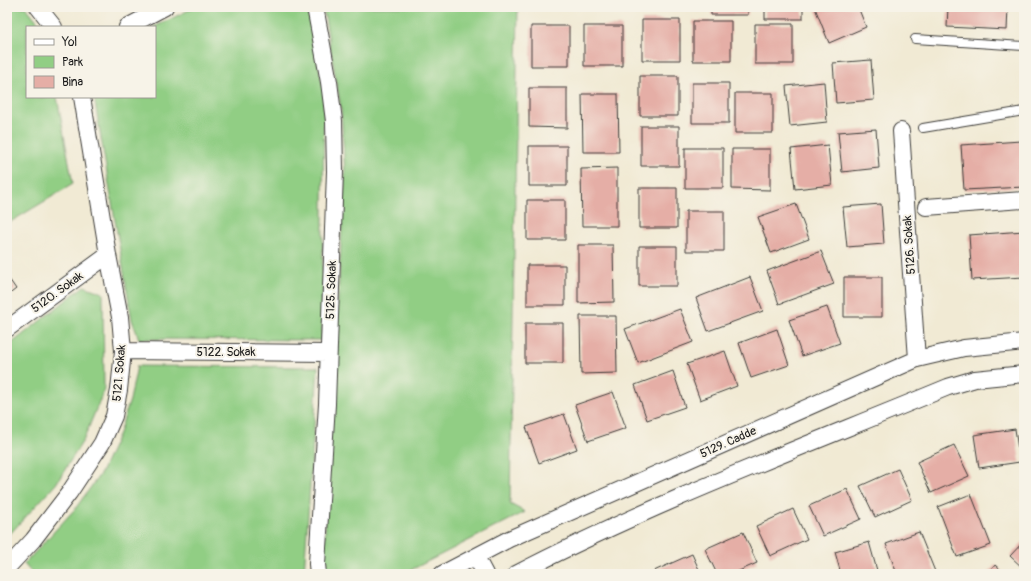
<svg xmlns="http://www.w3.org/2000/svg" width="1031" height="581" font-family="Pangolin,sans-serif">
<rect width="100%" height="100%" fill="#f7f3e8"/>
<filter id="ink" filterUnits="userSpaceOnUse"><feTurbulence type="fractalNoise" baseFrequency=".025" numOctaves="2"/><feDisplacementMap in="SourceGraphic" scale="8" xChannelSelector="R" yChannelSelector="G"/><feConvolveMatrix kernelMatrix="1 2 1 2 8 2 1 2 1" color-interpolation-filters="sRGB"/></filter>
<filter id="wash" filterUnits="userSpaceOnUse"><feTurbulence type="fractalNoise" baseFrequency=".012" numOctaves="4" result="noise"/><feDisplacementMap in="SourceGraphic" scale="16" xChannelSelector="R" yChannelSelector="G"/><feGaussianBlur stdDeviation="0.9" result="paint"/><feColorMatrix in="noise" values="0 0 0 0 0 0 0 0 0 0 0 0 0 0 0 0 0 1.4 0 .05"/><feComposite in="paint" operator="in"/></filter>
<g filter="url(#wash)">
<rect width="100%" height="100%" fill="#f1ead4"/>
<path fill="#91ce84" stroke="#567550" d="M7,7H26L42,27H27V97H57L73,184L7,224Z
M195,7H307L324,93L322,340L139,339L132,320L94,97H155L154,27Z
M323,7H518L510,504L525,512L403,574H323L327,494L345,174L341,108Z
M84,286L103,293L104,390L84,439L56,484L7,537V347Z
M137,366L318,367L304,574H33L24,564L75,509L101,473L119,433L130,400Z"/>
<g id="blocks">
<path fill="#e5aea6" d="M649,7H687V10H649Z
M711,7H748V15H711Z
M765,7H803V19H765Z
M818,7H858L866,27L829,43L815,8Z
M948,7H1008L1007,30L947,27Z
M642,20H680V60H642Z
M693,21H731V61H693Z
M755,24H793V64H755Z
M531,26H569V66H531Z
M584,26H622V66H584Z
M871,60L874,100L836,103L833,63Z
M640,76H678V116H640Z
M824,82L827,122L790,126L786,86Z
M692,83H729V123H692Z
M529,88H567V128L529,127Z
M735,93H773V133H735Z
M582,94H618L619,152H583Z
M641,126H679V166H641Z
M876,129L879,168L842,172L838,132Z
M1021,141L1024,187L964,190L961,145Z
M828,145L832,185L795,189L791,149Z
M529,146H567V186H529Z
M685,148H723V188H685Z
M732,149H770V190L732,189Z
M617,168V226H582L581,169Z
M639,188H677V228H639Z
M527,200H565V240H527Z
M796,204L809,239L771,253L758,217Z
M881,204L884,244L847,247L843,207Z
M686,211H724V251H686Z
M1024,231V277L972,280L969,235Z
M578,245H613L614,302L578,303Z
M639,246H677V286H639Z
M821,251L834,284L779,304L767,271Z
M527,265H565V305H527Z
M7,276L16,289L7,296Z
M750,277L763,311L708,331L696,298Z
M844,277H882V317H844Z
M827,307L840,343L802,356L789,320Z
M680,309L693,342L638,363L625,329Z
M580,316H616L617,373L581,374Z
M525,323H563V363H525Z
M777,329L789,365L751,378L739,343Z
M725,351L737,386L700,400L687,364Z
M673,371L685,407L647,420L635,385Z
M613,392L626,428L588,441L575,405Z
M564,414L577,449L539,463L526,427Z
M1015,429L1020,462L979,468L974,435Z
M954,445L969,476L931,493L917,462Z
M898,469L912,500L875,517L860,486Z
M847,489L861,519L823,536L809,506Z
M971,494L991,545L957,557L938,507Z
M793,509L807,539L770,556L756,526Z
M743,532L757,563L732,574H717L705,549Z
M919,532L936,574H897L886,544Z
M1024,541V569L1010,556Z
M869,542L878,574H841L835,552Z
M692,554L701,574H655L654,571Z
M995,565L1005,574H988Z"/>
</g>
</g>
<g filter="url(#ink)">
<use href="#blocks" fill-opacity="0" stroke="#3c3b38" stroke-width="1"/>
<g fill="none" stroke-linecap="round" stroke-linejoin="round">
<g stroke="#3c3b38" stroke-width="10">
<path id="service" d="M915,39L1024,46
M923,128L1024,111"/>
</g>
<g stroke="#3c3b38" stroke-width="18">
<path id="minor" d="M38,7L54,27
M315,7L329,82L334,121L335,171L327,404L317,564L318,574
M127,27L165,7
M901,131L917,359
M926,207L1024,200
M7,329L108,255
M123,351L328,353
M476,557L485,574
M7,568L33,540L69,493L102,443L114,416L119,390L123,351L120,317L108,255L82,97
M442,574L509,539L917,359L964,348L1024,342
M516,574C655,502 803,447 948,387L975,379L1024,374"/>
</g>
<use href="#service" stroke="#fff" stroke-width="8"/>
<use href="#minor" stroke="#fff" stroke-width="16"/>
</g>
</g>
<g text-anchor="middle" stroke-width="4" stroke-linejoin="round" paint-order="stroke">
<g font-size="12" fill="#1c1c1c" stroke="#f7f3e8">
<text transform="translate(909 245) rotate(-94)" y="4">5126. Sokak</text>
<text transform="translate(331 290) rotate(-88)" y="4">5125. Sokak</text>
<text transform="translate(57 292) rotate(-36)" y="4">5120. Sokak</text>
<text x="226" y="356">5122. Sokak</text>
<text transform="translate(119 373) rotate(-85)" y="4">5121. Sokak</text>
<text transform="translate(728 442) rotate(-24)" y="4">5129. Cadde</text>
</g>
</g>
<rect width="1031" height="581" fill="none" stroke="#f7f3e8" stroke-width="24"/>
<rect x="26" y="26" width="130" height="72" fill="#f7f3e8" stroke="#9f9d96"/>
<rect x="34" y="39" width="20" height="6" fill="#ffffff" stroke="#9f9d96"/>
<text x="62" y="46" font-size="12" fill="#1c1c1c">Yol</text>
<rect x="34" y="56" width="20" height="12" fill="#91ce84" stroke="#9f9d96"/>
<text x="62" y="66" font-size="12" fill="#1c1c1c">Park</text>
<rect x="34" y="76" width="20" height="12" fill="#e5aea6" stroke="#9f9d96"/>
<text x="62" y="86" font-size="12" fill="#1c1c1c">Bina</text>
</svg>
